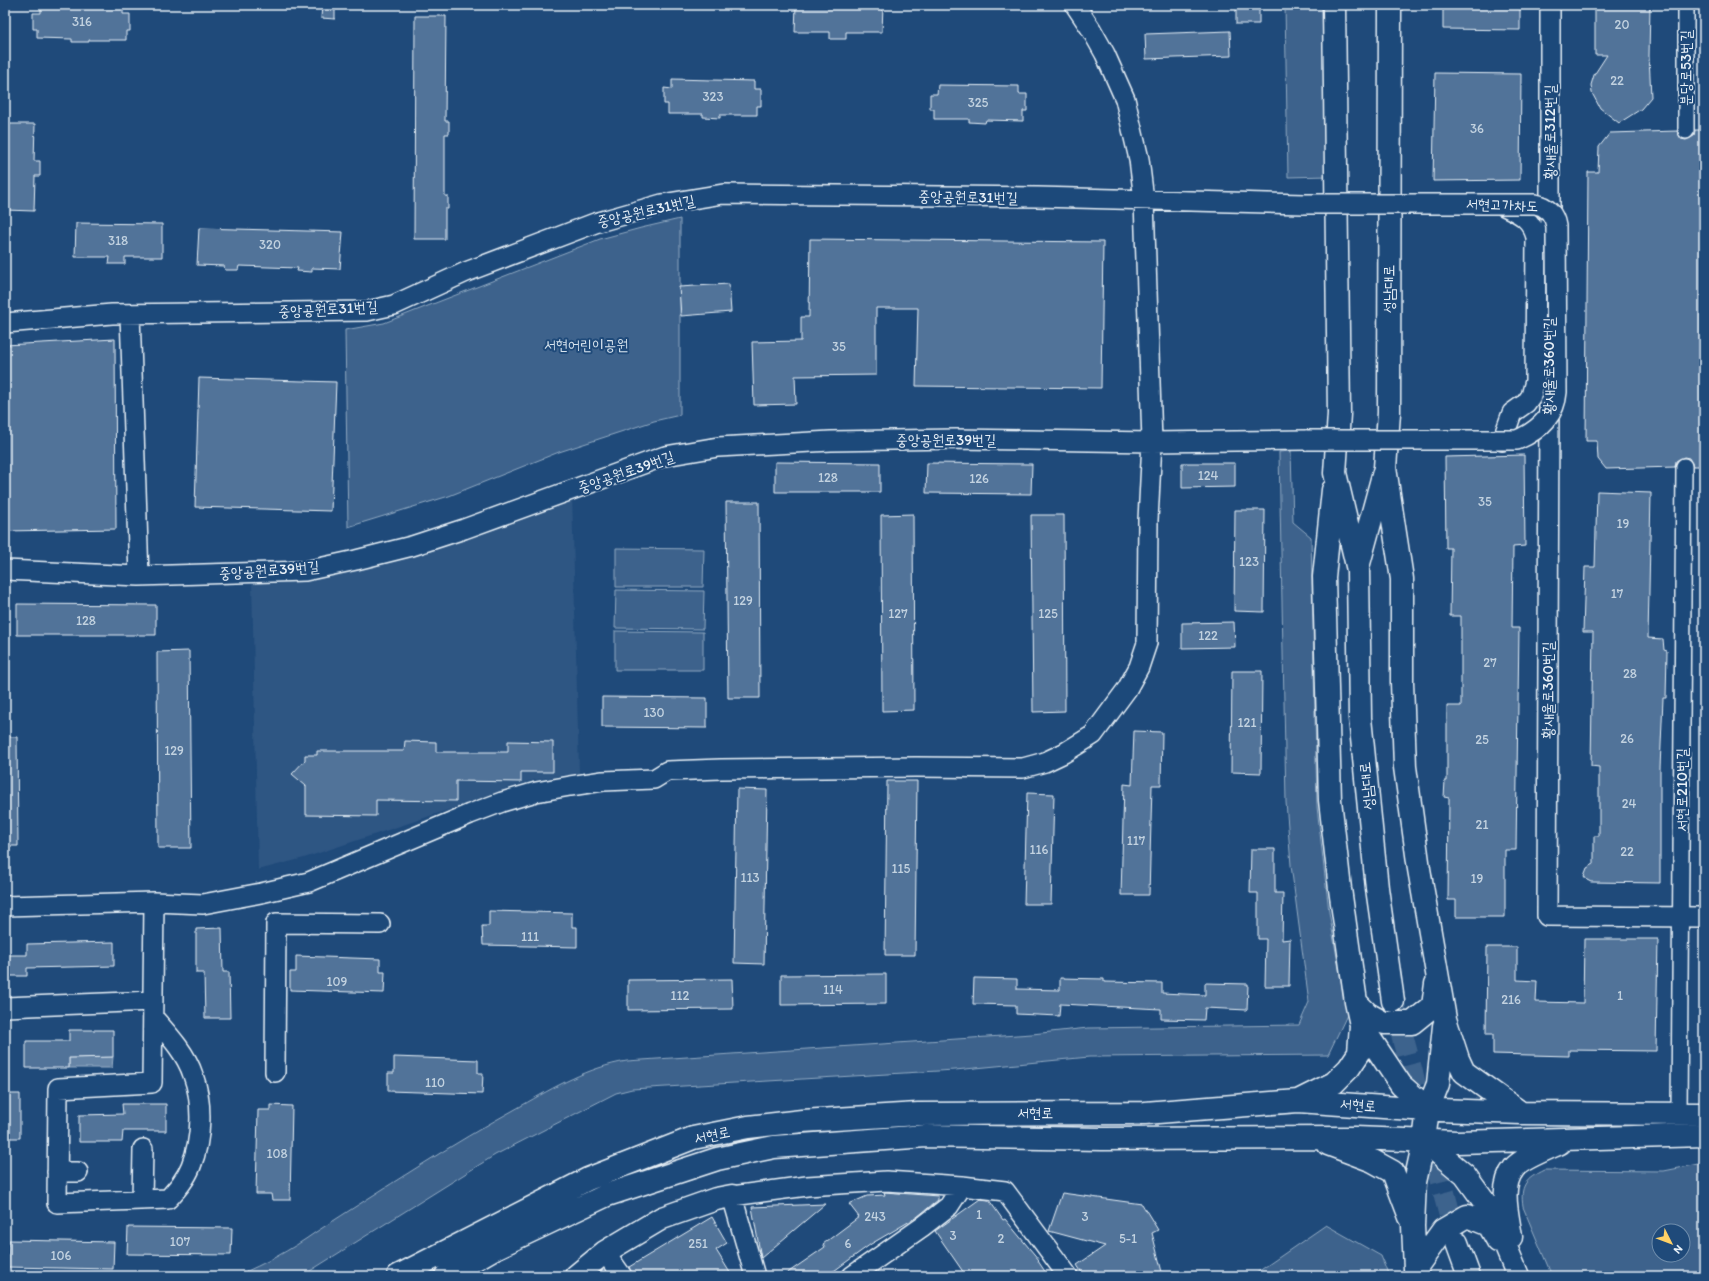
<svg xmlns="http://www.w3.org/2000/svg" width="1709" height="1281" font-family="Itim,'Poor Story',sans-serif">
<rect width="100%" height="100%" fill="#1f4a7a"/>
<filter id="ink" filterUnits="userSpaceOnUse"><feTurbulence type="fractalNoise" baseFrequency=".025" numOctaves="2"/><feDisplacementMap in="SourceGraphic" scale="8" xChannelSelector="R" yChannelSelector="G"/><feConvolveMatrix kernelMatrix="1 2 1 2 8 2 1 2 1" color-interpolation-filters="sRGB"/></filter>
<g filter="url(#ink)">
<path fill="#2e5683" d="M572,492L579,773L534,780L508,788L460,806L304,858L258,870L252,579H285Z"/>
<path fill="#3c628c" stroke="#92aac2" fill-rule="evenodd" d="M1285,5H1325L1328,176L1288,177Z
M680,219V415L654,421L559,452L449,496L348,527L345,330L384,323L600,239L641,228Z
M1291,451L1293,522L1311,537L1317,807L1329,912L1347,1015L1328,1055L1089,1057L955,1070L632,1089L616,1093L495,1155L302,1276H236C266,1263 289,1251 316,1232C383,1189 450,1145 521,1106C554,1087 589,1067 627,1061L1032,1034L1088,1028L1299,1025L1309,1002L1291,865L1286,802L1279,452Z
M616,548L704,549L703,587H616Z
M616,590L704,591L703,629L615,628Z
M615,631L703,632V670H615Z
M1704,1163V1276H1552L1523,1207C1520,1186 1525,1179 1544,1170L1664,1171ZM1659,1231H1683V1255H1659Z
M1326,1225L1381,1256L1389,1276H1252Z"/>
<path fill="#6685a7" stroke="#9ab0c7" d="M113,1057L112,1068H69V1058Z"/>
<path fill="#517399" stroke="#e8f1f8" d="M41,5H123V14H130V31H126V40H89V42H72V39L37,38V29H33V13H41Z
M322,5H335V19L321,18Z
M796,5H883L882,32H846V39H830V32H795Z
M1236,5H1259V24H1236Z
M1443,5H1520V30L1443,29Z
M1595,5H1650L1649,56L1651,97L1641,109L1619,123L1600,108L1592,93L1591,85L1594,75L1607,55H1595Z
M415,16H446L445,121H449V134H445V196H448V209H445V239H414Z
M1230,31L1231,56L1146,59L1145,34Z
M1435,73L1521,74L1520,180L1433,181Z
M672,79L754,81V89H761V106H757V115H720V118L703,117V114H668V104H664V88L672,89Z
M938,85L1019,86V94H1027V111H1023V121L986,120L985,123L969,122V119H934V109H930V94H937Z
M5,124H35L34,161H40V176H35L34,211L5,210Z
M1695,130H1704V466H1693L1689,458L1684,457L1676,461L1675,467L1606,469L1598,459L1597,441H1586L1588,172H1598L1599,147L1610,133L1677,131L1681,139L1686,140L1694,136Z
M76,223L162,224V257H125V264H109L110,257H75Z
M199,228L343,232L340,269L312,268V272L297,271L298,268L239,266L238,270H225L224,266L197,265Z
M810,239L1103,242L1101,388L916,386L918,308H876V375L795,376L796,404L754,405L752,342L801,341V317H809Z
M729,284L731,312L681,316L679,287Z
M115,339L116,529L5,531V345Z
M199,378L336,382L331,511L195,507Z
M1524,455L1525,546L1513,547L1512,628H1519L1516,850H1505V917H1456V900H1448L1449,798L1444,797L1445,781H1447V706H1461V616H1450L1451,548H1446L1445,457Z
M775,462L880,463V492H775Z
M927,463L1032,464L1031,494L926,493Z
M1182,463H1235V487L1182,488Z
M1597,491L1651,493L1648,638L1663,639L1664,650L1667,651L1666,698H1663L1660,768V883L1591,882L1587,880L1584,876L1587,868L1594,864V836H1599V767L1591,766L1593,632H1583L1585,567H1595Z
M726,502H759L760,698H728Z
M1235,510H1265L1264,612L1234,611Z
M913,514L914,710L882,711L881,515Z
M1031,515H1064L1065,711L1033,712Z
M17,604L156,605V635H17Z
M1234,622L1235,647L1182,648V623Z
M189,651L191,848H158L157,652Z
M1232,671H1262L1261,773L1231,772Z
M602,697L707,698V728L602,727Z
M1134,731L1162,732L1161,785H1152L1149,895H1121L1124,784L1132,785Z
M5,737H17L18,846H5Z
M405,741L436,742V752H508V741L553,742V772H521V782L456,781V801L376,800V816L306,815V786L292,774L305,760V755H317V751H404Z
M887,781H917L915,955H885Z
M737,789L767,790L764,964L734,963Z
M1027,793L1054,794L1051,904H1024Z
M1251,849H1275V893H1283L1282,940L1290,939L1289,986H1265L1266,939H1258V893H1250Z
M489,911L572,913V927H577V947L483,945L482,926H489Z
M222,928L223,972H229L230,1018H205L204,973H196V929Z
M1584,939H1658L1656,1051L1569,1050V1056L1493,1054V1034H1486L1487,947H1517V980L1537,981L1536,1002L1583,1003Z
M114,942V966L27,968V976H5V955H27V944Z
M296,956L380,959V972H385L384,993L290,990V972H296Z
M886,974V1004L781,1005V975Z
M974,978L1017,979V989L1060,990V978L1104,979V982L1162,983V993L1205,995V983L1248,984L1247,1010L1205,1008L1204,1020L1161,1019V1009L1060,1004L1059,1016L1016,1014V1005L973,1004Z
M732,979L733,1009L628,1010V980Z
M69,1030H113V1057L69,1058V1068H26V1041H69Z
M394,1057L478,1060V1073H483L482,1094L388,1091V1073H394Z
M5,1094H20V1138H5Z
M122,1104H166V1131H123L122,1142H79V1115L123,1114Z
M271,1105L292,1106L290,1200H272L271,1194H256L258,1110H271Z
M884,1192L938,1196V1200L917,1217L871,1244L827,1276H783L825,1247L823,1244L859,1217L849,1204L867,1196L885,1195Z
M1062,1193L1142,1204L1158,1230L1152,1233L1163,1276H1084L1077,1265L1105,1246L1049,1231Z
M980,1199L989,1200L1003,1220L1005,1219L1039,1260L1038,1261L1048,1276H966L935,1231Z
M825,1204L761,1258L752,1207Z
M712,1217L727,1243L716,1250L732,1276H633L629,1267Z
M128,1227L232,1228L231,1255L127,1254Z
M9,1240L114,1242L113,1269L8,1267Z"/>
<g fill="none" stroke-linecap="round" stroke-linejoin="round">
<path stroke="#3d638d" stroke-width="22" stroke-dasharray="22 11" stroke-linecap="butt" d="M1393,1001L1457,1242"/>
<g stroke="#e8f1f8" stroke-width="18">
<path id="pedestrian" d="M1686,131V5
M1679,1113L1684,466"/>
</g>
<g stroke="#e8f1f8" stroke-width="22">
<path id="minor" d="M1500,204C1518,213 1530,216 1536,237L1535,381L1531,396L1526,403L1512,413L1502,441
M1550,226V5
M130,314L139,576
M5,323L112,314L367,311L394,305L466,272L595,223L662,204L723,194L1038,197L1304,204
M1549,404L1547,916L1704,917
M5,570L139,576L305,571L356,560L412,546L464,529L665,456L718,447L831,441L956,439L1152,442L1307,440
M5,906L154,902L203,904L261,893L309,882L470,814L502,802L536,792L570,786L603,781L654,779L667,771L721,769L916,767L1023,768L1045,762L1064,753L1093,735L1127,689L1139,667L1147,643L1148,520L1152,442L1144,200L1139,159L1125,99L1105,54L1091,29L1075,5
M5,1007L153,1001
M153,1017C168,1034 186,1053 193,1075C203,1102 202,1139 191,1166C186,1179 177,1189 168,1199L57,1203L58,1088L152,1083L154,902
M275,1072L276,923L380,924
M57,1172H78
M142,1200L143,1149
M605,1252L622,1276
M755,1276L732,1196L807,1186L886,1181L962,1186L1005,1191L1068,1276
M852,1276L922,1227L949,1206L962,1186"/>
</g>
<g stroke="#e8f1f8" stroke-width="25">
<path id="tertiary" d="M576,1276L605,1252L662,1218L716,1199L732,1196"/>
</g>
<g stroke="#e8f1f8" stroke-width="25">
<path id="primary" d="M1334,5L1339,414L1335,473L1358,570L1360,718L1377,888L1393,1001
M1385,468L1402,579V682L1405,767L1419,869L1445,1019L1458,1059L1464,1072L1521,1113
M1358,567L1385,468L1389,413L1390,5
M1356,1002L1368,1014L1384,1023H1412L1433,1006L1436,984
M1361,1025L1401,1085L1428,1109
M1298,1101L1334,1083L1349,1068L1359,1053L1361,1025L1356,1002L1340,889L1330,800L1324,577L1333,490
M1424,1141L1465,1175L1491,1211L1518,1276
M1328,1144L1373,1161L1393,1172L1410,1217
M1511,1237C1508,1215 1499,1187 1514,1168C1521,1159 1549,1148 1560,1143
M1457,1243L1469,1276
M1415,1269L1443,1230L1467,1216L1489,1225L1498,1241
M398,1276L588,1179L693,1138L748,1127L802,1121L918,1114L1145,1113L1298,1101L1412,1109L1521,1113L1704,1114
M446,1276L493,1249L607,1195L717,1159L774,1147L926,1136L1102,1139L1355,1138L1457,1142L1704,1135
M1418,1276L1415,1269L1413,1226L1415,1182L1424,1141L1428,1109L1438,1084L1444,1026"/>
</g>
<use href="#pedestrian" stroke="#1f4a7a" stroke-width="15"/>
<use href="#minor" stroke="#1f4a7a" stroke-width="19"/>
<use href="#tertiary" stroke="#1f4a7a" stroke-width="22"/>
<use href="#primary" stroke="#1f4a7a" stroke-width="22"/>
<g stroke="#e8f1f8" stroke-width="22" stroke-linecap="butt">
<path id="minor-bridge" d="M1304,204H1535C1547,206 1554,214 1556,226L1557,392C1555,416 1538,431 1517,440H1307"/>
</g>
<use href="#minor-bridge" stroke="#1f4a7a" stroke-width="19"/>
</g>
</g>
<g text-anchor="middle" stroke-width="4" stroke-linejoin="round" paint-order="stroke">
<g font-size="13" fill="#c2d2e0">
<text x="82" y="26">316</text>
<text x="1622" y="29">20</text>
<text x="1617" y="85">22</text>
<text x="713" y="101">323</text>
<text x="978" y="107">325</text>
<text x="1477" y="133">36</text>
<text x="118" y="245">318</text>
<text x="270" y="249">320</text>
<text x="839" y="351">35</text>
<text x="1208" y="480">124</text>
<text x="828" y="482">128</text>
<text x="979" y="483">126</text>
<text x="1485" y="506">35</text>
<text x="1623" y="528">19</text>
<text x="1249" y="566">123</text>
<text x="1617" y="598">17</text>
<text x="743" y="605">129</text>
<text x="898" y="618">127</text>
<text x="1048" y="618">125</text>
<text x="86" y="625">128</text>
<text x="1208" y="640">122</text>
<text x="1490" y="667">27</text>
<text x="1630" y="678">28</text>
<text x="654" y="717">130</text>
<text x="1247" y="727">121</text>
<text x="1627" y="743">26</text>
<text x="1482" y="744">25</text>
<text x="174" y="755">129</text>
<text x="1629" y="808">24</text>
<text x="1482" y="829">21</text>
<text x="1136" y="845">117</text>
<text x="1039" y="854">116</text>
<text x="1627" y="856">22</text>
<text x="901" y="873">115</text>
<text x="750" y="882">113</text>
<text x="1477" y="883">19</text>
<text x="530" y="941">111</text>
<text x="337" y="986">109</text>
<text x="833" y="994">114</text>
<text x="680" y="1000">112</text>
<text x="1620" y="1000">1</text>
<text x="1511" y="1004">216</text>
<text x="435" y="1087">110</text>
<text x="277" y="1158">108</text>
<text x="979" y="1219">1</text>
<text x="875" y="1221">243</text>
<text x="1085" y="1221">3</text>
<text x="953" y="1240">3</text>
<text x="1001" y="1243">2</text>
<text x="1128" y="1243">5-1</text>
<text x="180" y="1246">107</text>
<text x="698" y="1248">251</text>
<text x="848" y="1248">6</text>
<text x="61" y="1260">106</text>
</g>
<g font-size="15" fill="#e8f1f8" stroke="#1f4a7a">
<text transform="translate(1686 68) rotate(-90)" y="5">분당로53번길</text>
<text transform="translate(1550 132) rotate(-90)" y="5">황새울로312번길</text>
<text transform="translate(968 197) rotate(1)" y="5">중앙공원로31번길</text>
<text transform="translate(1502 205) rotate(2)" y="5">서현고가차도</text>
<text transform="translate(646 211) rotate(-13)" y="5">중앙공원로31번길</text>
<text transform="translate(1389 289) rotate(-90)" y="5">성남대로</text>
<text transform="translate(328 309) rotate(-3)" y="5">중앙공원로31번길</text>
<text transform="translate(1549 366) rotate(-90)" y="5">황새울로360번길</text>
<text x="946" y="445">중앙공원로39번길</text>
<text transform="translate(626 472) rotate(-19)" y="5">중앙공원로39번길</text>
<text transform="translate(269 570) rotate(-4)" y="5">중앙공원로39번길</text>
<text transform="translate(1548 690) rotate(-90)" y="5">황새울로360번길</text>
<text transform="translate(1367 786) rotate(-96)" y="5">성남대로</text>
<text transform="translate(1682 790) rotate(-90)" y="5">서현로210번길</text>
<text transform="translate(1358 1105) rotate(4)" y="5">서현로</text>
<text x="1035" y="1118">서현로</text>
<text transform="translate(712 1135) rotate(-12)" y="5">서현로</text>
</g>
<g font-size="15" fill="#d7e3ed" stroke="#1f4a7a">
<text x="586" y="350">서현어린이공원</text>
</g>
</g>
<rect width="1709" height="1281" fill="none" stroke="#1f4a7a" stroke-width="20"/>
<rect x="10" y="10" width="1689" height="1261" fill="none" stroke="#e8f1f8" stroke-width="1.5" filter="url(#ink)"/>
<g transform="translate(1671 1243) rotate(132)"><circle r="19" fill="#1f4a7a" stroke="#6f8dac"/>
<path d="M0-3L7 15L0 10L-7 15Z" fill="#ffd166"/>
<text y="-6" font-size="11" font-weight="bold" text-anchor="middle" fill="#e8f1f8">N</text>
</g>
</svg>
